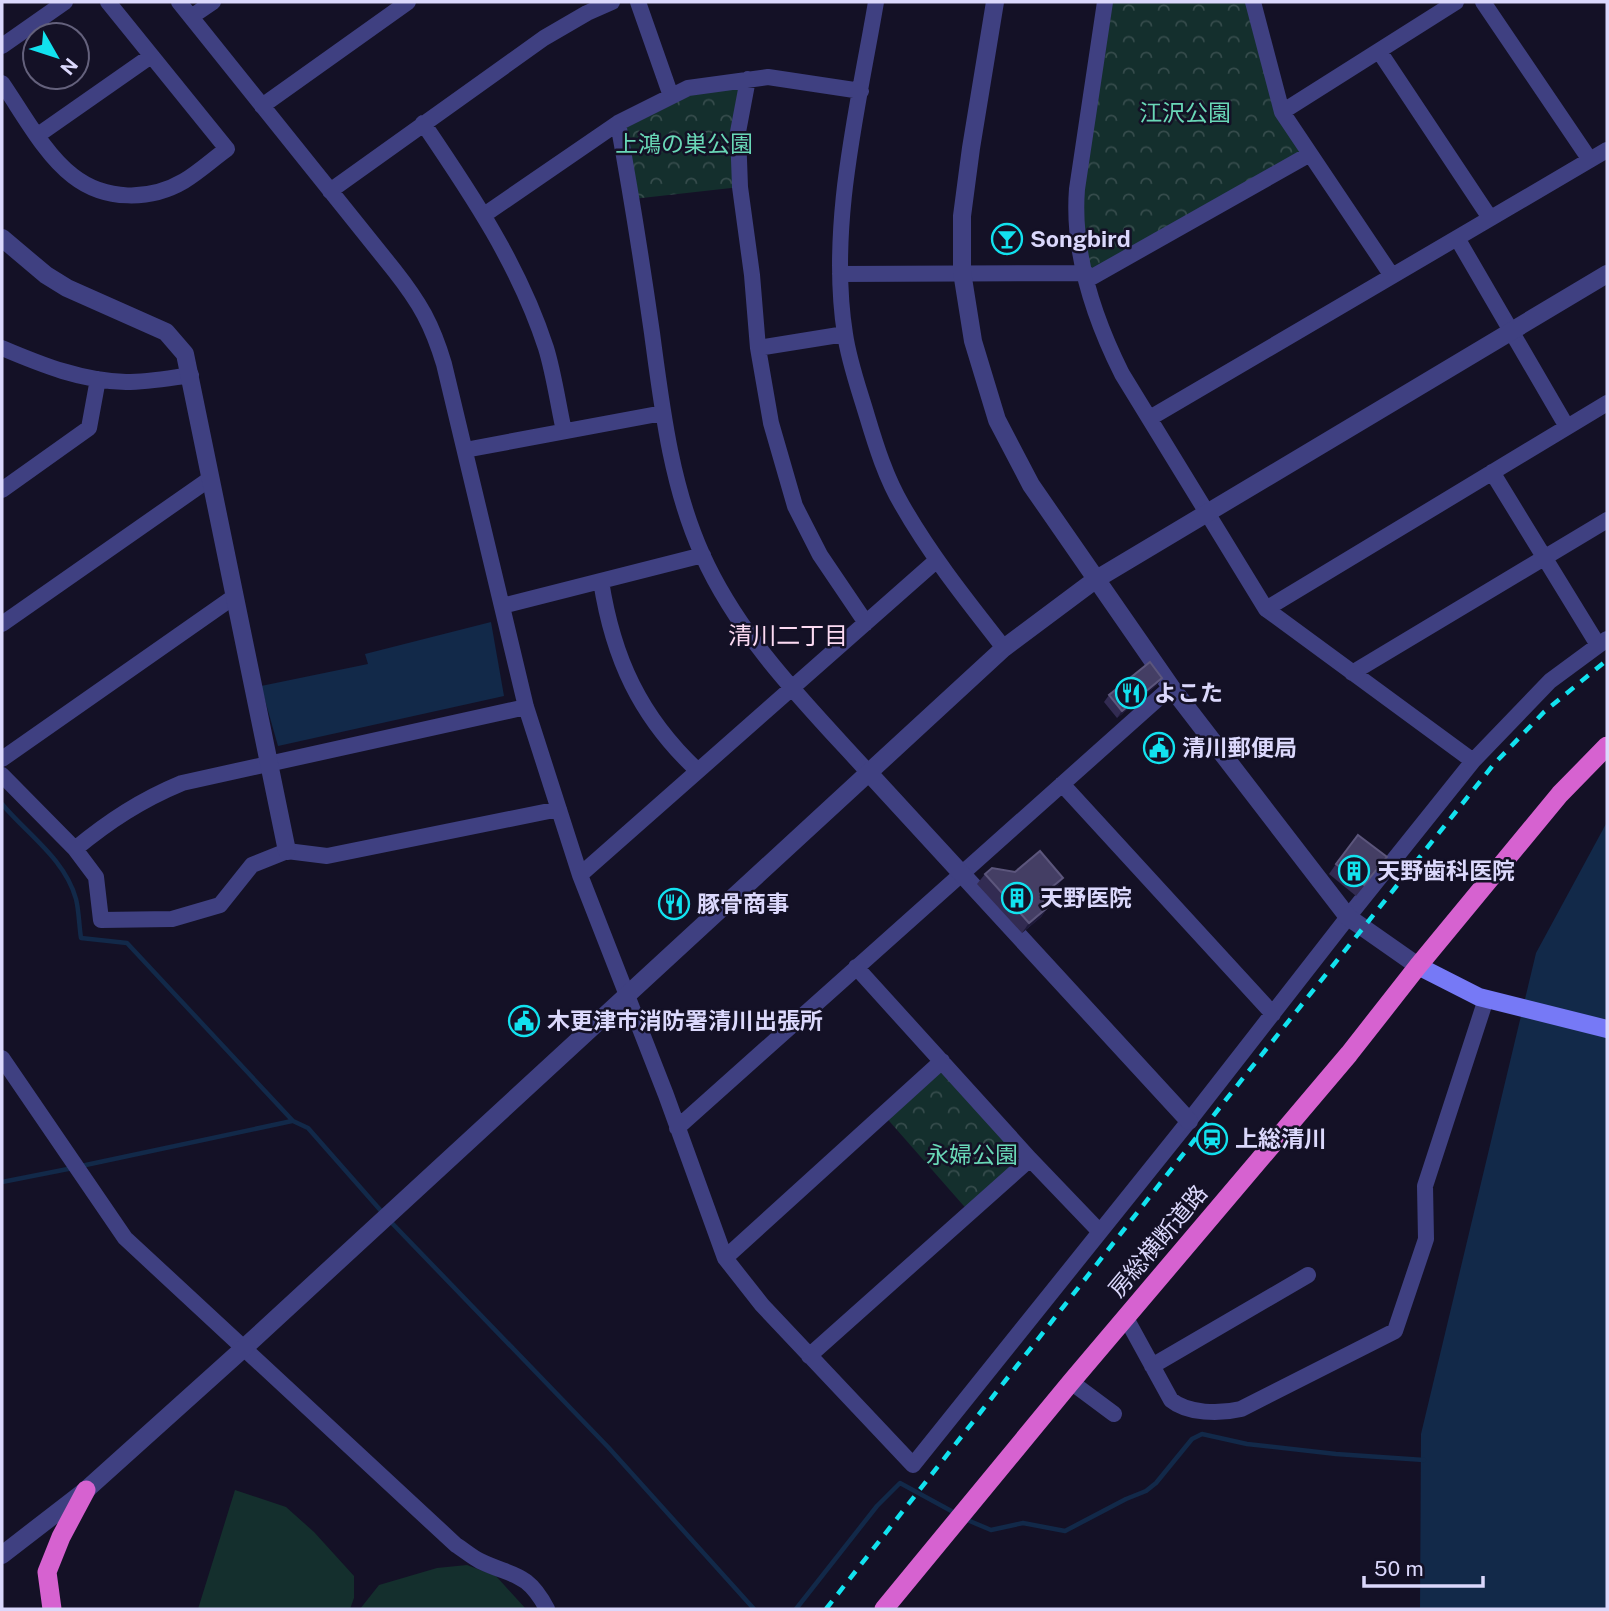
<svg xmlns="http://www.w3.org/2000/svg" width="1609" height="1611" font-family="'Public Sans','Noto Sans JP',sans-serif">
<defs>
<pattern id="forest-crowns" width="20" height="18" patternUnits="userSpaceOnUse" patternTransform="scale(1.75)"><rect width="20" height="18" fill="#142f2d"/><path d="M2 6a3 3 0 1 1 6 0M12 15a3 3 0 1 1 6 0" fill="none" stroke="#364c4c"/></pattern>
</defs>
<rect width="100%" height="100%" fill="#141126"/>
<path fill="#142f2d" d="M235,1490L286,1507L314,1532L354,1576V1598L350,1609H198Z
M467,1565L496,1576L526,1609H360L379,1585L437,1568Z"/>
<path fill="url(#forest-crowns)" d="M1105,2H1253L1282,112L1310,154L1086,273L1075,217Z
M748,79L740,187L633,199L618,123L664,99Z
M942,1061L1030,1159L970,1213L883,1114Z"/>
<path fill="#122949" d="M491,622L504,696L278,746L261,686L368,664L365,654Z
M1607,822V1609H1420L1421,1434L1536,953Z"/>
<g fill="none" stroke-linecap="round" stroke-linejoin="round">
<path stroke="#122949" stroke-width="4.5" d="M2,804C27,834 65,859 76,899C79,911 79,925 81,938L127,943L293,1121L308,1128L382,1212
M81,1166L292,1121
M2,1182L73,1168
M388,1219L608,1447L754,1609
M965,1519L991,1530L1023,1523L1065,1531L1126,1499L1146,1491L1156,1483L1192,1439L1202,1434L1247,1444L1336,1454L1424,1460
M796,1609L877,1506L900,1483L955,1513"/>
<path stroke="#3f4081" stroke-width="16" d="M179,2L394,270C420,303 432,324 444,364L526,707L580,875L666,1095L725,1258L762,1305L913,1465L1189,1121L1348,917L1473,761L1550,681L1607,639
M638,2L671,96
M876,2C858,108 828,226 845,334C849,362 859,389 867,416C876,446 886,478 902,505C931,556 968,602 1004,648
M1105,2L1077,189C1072,252 1094,318 1122,374L1266,609L1473,761
M1253,2L1282,112L1392,276
M1483,2L1590,160
M191,17L213,2
M2,46L65,2
M1379,51L1490,218
M748,79L738,132L740,187L752,275L758,348L771,423L795,506L820,555L866,623
M2,83C22,112 45,155 73,176C105,201 150,201 184,181C199,172 213,159 227,149L108,2
M262,106L408,2
M1282,112L1456,2
M423,123C472,195 519,265 546,348C554,374 558,404 564,431
M618,123C631,193 642,263 652,333C662,408 671,485 702,554C740,639 807,705 869,773
M38,135L151,56
M330,191L544,38L587,13L612,2
M484,215L618,123L688,88L768,77L861,91
M1457,238L1567,427
M840,274L1086,273
M1087,280L1310,154
M2,348C42,365 82,381 126,382C148,382 169,378 191,375
M758,348L845,334
M1150,418L1607,150
M465,450L663,413
M1492,472L1598,645
M2,490L89,428L98,379
M601,581C613,658 640,717 698,771
M502,606L703,555
M1266,609L1607,403
M2,624L211,478
M1352,673L1607,520
M2,759L235,596
M2,775L75,849L96,877L101,920L172,919L220,905L252,865L287,851L327,856L559,809
M1062,784L1273,1014
M75,849C109,821 141,800 182,783L526,707
M580,875L937,560
M856,967L1030,1159L1100,1232
M2,1058L125,1238L456,1545C464,1550 472,1557 480,1561C513,1577 527,1571 547,1609
M677,1128L1171,687
M725,1258L942,1061
M1126,1318L1171,1400C1188,1414 1220,1414 1241,1409L1395,1331L1426,1239L1425,1186L1486,999
M809,1356L1030,1159
M1152,1366L1308,1275
M1071,1382L1114,1414"/>
<path stroke="#3f4081" stroke-width="18" d="M995,2L971,148L962,216V272L973,341L997,420L1031,485L1171,687L1348,917L1418,966
M2,238L46,275L67,288L166,332L185,354L287,851
M869,773L1189,1121
M2,1555L86,1490L245,1347L1004,648L1095,580L1607,274"/>
<path stroke="#7679f6" stroke-width="18" d="M1418,966L1479,997L1607,1029"/>
<path stroke="#d662d0" stroke-width="19" d="M52,1609L47,1572L61,1537L86,1490
M884,1609L1071,1382L1349,1054L1418,966L1560,794L1607,746"/>
<path stroke="#12e2ef" stroke-width="4.5" stroke-dasharray="10 9" stroke-linecap="butt" d="M826,1609L1232,1092L1494,764L1544,712L1607,660"/>
</g>
<path fill="#322b52" d="M1162,678L1157,685L1117,718L1104,702L1109,695Z
M1387,857L1356,896L1329,874L1336,864Z
M1015,872L1063,878L1056,888L1042,900L1048,907L1041,917L1022,933L977,884L985,874Z
M1216,1125L1222,1129L1209,1146L1204,1141Z"/>
<path fill="#1e1939" d="M1162,678L1157,685L1117,718L1122,711Z
M1063,878L1056,888L1033,908L1040,897Z
M1048,907L1041,917L1022,933L1029,923Z"/>
<path fill="#443e64" stroke="#5c567c" stroke-width="2" d="M1150,662L1162,678L1122,711L1109,695Z
M1358,835L1387,857L1364,885L1336,864Z
M1040,851L1063,878L1040,897L1048,907L1029,923L985,874L992,868L1015,872Z
M1216,1125L1222,1129L1212,1142L1206,1138Z"/>
<defs>
<g id="bar-ring" transform="scale(1.575)"><circle r="9.5" fill="#141126" stroke="#12e2ef" stroke-width="1.5"/><path d="M-6-5H6L.8 .8V4.5H3.5V6h-7V4.5H-.8V.8Z" fill="#12e2ef"/></g>
<g id="restaurant-ring" transform="scale(1.575)"><circle r="9.5" fill="#141126" stroke="#12e2ef" stroke-width="1.5"/><path d="M-5-6h1v4h1v-4h1v4h1v-4h1v5L-1.5 .5V6h-2V.5L-5-1ZM5-6V6H3V1.5H1.5Q1.5-4 5-6Z" fill="#12e2ef"/></g>
<g id="civic-ring" transform="scale(1.575)"><circle r="9.5" fill="#141126" stroke="#12e2ef" stroke-width="1.5"/><path d="M-.6-6.5H3V-4.5H.6V-3L4-1V1h2V6H-6V1h2V-1L-.6-3ZM-1.2 2.5V6h2.4V2.5Z" fill="#12e2ef"/></g>
<g id="building-ring" transform="scale(1.575)"><circle r="9.5" fill="#141126" stroke="#12e2ef" stroke-width="1.5"/><path d="M-4-6H4V6H1V3H-1V6H-4ZM-2.5-4.3h1.7v1.8h-1.7ZM.8-4.3h1.7v1.8H.8ZM-2.5-1h1.7V.8h-1.7ZM.8-1h1.7V.8H.8Z" fill="#12e2ef"/></g>
<g id="station-ring" transform="scale(1.575)"><circle r="9.5" fill="#141126" stroke="#12e2ef" stroke-width="1.5"/><path d="M-3-6H3Q5-6 5-4V2Q5 4 3 4L4.5 6H3L1.5 4h-3L-3 6H-4.5L-3 4Q-5 4-5 2V-4Q-5-6-3-6ZM-3.5-4v3h7v-3ZM-3.5 1v1.5H-2V1ZM2 1v1.5H3.5V1Z" fill="#12e2ef"/></g>
</defs>
<g fill-rule="evenodd">
<use href="#bar-ring" x="1007" y="239"/>
<use href="#restaurant-ring" x="1131" y="693"/>
<use href="#civic-ring" x="1159" y="748"/>
<use href="#building-ring" x="1354" y="871"/>
<use href="#building-ring" x="1017" y="898"/>
<use href="#restaurant-ring" x="674" y="904"/>
<use href="#civic-ring" x="524" y="1021"/>
<use href="#station-ring" x="1212" y="1139"/>
</g>
<g text-anchor="middle" stroke-width="5" stroke-linejoin="round" paint-order="stroke">
<g font-size="23" fill="#69d8b7" stroke="#141126">
<text x="1185" y="121">江沢公園</text>
<text x="684" y="152">上鴻の巣公園</text>
<text x="972" y="1163">永婦公園</text>
</g>
<g font-size="23" font-weight="bold" fill="#dbd8fc" stroke="#141126" text-anchor="start">
<text x="1030" y="247">Songbird</text>
<text x="1154" y="701">よこた</text>
<text x="1182" y="756">清川郵便局</text>
<text x="1377" y="879">天野歯科医院</text>
<text x="1040" y="906">天野医院</text>
<text x="697" y="912">豚骨商事</text>
<text x="547" y="1029">木更津市消防署清川出張所</text>
<text x="1235" y="1147">上総清川</text>
</g>
<g font-size="23" fill="#dbd8fc" stroke="#141126">
<text transform="translate(1158 1241) rotate(-50)" y="8">房総横断道路</text>
</g>
<g font-size="24" fill="#fcdaf2" stroke="#141126">
<text x="788" y="644">清川二丁目</text>
</g>
</g>
<rect width="1609" height="1611" fill="none" stroke="#dbd8fc" stroke-width="7"/>
<g transform="translate(56 56) rotate(129)"><circle r="33" fill="#141126" stroke="#64617c" stroke-width="2"/>
<path d="M0-5L12 26L0 18L-12 26Z" fill="#12e2ef"/>
<text y="-10" font-size="19" font-weight="bold" text-anchor="middle" fill="#dbd8fc">N</text>
</g>
<path d="M1364 1576v10h119v-10" fill="none" stroke="#dbd8fc" stroke-width="3.5"/>
<text x="1374" y="1576" font-size="21" fill="#dbd8fc" stroke="#141126" stroke-width="5" paint-order="stroke">50 m</text>
</svg>
